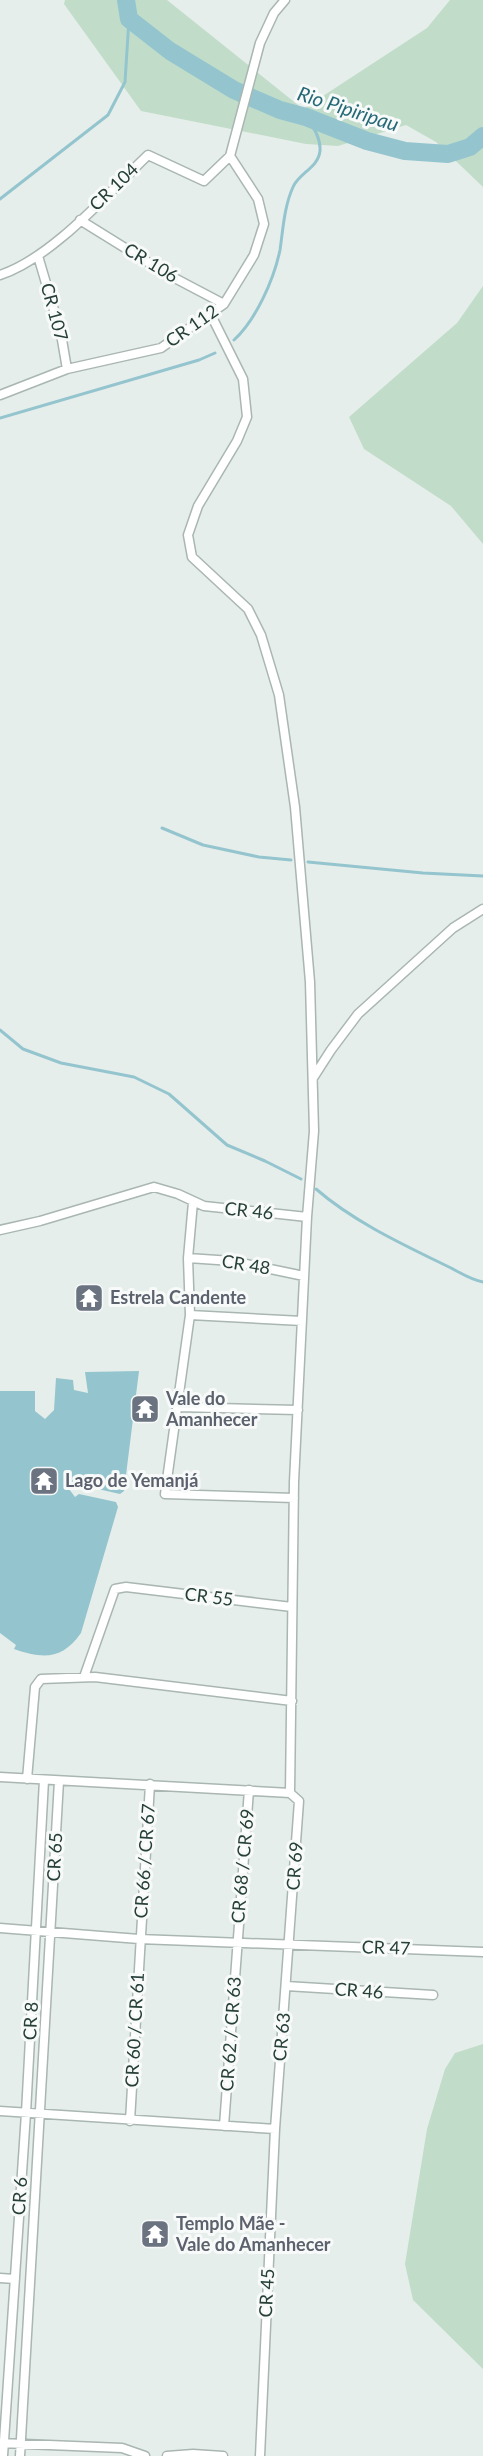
<svg xmlns="http://www.w3.org/2000/svg" width="483" height="2456" font-family="Lato,sans-serif">
<rect width="100%" height="100%" fill="#e6eeeb"/>
<path fill="#c1ddc9" d="M65,0H167L303,109L427,28L450,0H483V187L436,142L406,125L338,146L306,144L141,111L64,4Z
M483,286V544L451,506L364,449L349,417L457,323Z
M483,2044V2369L413,2300L405,2264L427,2129L445,2069L455,2053Z"/>
<path fill="#94c5ce" d="M139,1371L124,1491L120,1494L80,1485L79,1481L69,1489L75,1497L79,1494L116,1502L118,1507L81,1633C62,1660 43,1659 14,1649L16,1645L0,1633V1391H35V1411L45,1419L54,1410L56,1378L73,1380L74,1390L88,1393L85,1372Z"/>
<g fill="none" stroke-linecap="round" stroke-linejoin="round">
<path stroke="#94c5ce" stroke-width="3" d="M0,199L108,115L125,82L129,19
M234,340C256,320 274,279 280,250C283,230 284,207 293,187C299,173 318,168 320,151C321,138 314,127 306,117
M0,418L199,360L215,353
M162,828L203,845L259,857L291,860
M308,862L423,873L483,876
M0,1030L23,1049L61,1063L134,1077L169,1094L227,1145L265,1161L301,1179
M316,1189C354,1222 404,1245 449,1267C459,1272 471,1280 483,1282"/>
<path stroke="#94c5ce" stroke-width="18" d="M126,0L129,19L170,51L234,90L280,110L306,117L367,141L405,151L448,154L470,147L483,136"/>
<g stroke="#a9b6b2" stroke-width="11">
<path id="minor" d="M230,156L260,43L274,13L285,0
M80,220L167,274L224,304
M38,256L61,334L67,369
M0,275C52,258 108,193 148,155L204,181L230,156
M210,313L243,379L247,417L237,441L198,506L188,535L192,557L248,609L261,635L279,695L295,807L310,982L314,1131L307,1217L294,1482L290,1793
M0,395L67,369L161,348L224,304L254,255L264,224L258,199L230,156
M313,1078L331,1050L358,1014L453,928L483,909
M193,1202L188,1258L190,1315L165,1494L294,1498
M0,1230L40,1221L154,1187L178,1194L204,1206L307,1217
M188,1258L232,1261L304,1276
M190,1315L302,1321
M179,1407L298,1410
M84,1677L115,1589L126,1587L292,1607
M0,1777L290,1793
M27,1779L35,1687L41,1679L95,1677L292,1701
M0,1928L139,1939L483,1952
M286,1986L433,1995
M0,2111L275,2129
M130,2121L150,1784
M224,2126L249,1790
M0,2278L15,2279
M0,2443L122,2448L145,2456
M3,2456L26,2113L44,1780
M20,2456L59,1781
M167,2456L193,2454L223,2456
M260,2456L275,2129L299,1801L290,1793"/>
</g>
<use href="#minor" stroke="#fff" stroke-width="8"/>
</g>
<defs>
<g id="temple-square" transform="scale(1.5)"><rect x="-9" y="-9" width="18" height="18" rx="4" fill="#6b7280" stroke="#f7faf9"/><path d="M0-6L5-2H3V0L6.5 2.5H4V6H1.5V3h-3V6H-4V2.5H-6.5L-3 0V-2H-5Z" fill="#fff"/></g>
</defs>
<g fill-rule="evenodd">
<use href="#temple-square" x="89" y="1298"/>
<use href="#temple-square" x="145" y="1409"/>
<use href="#temple-square" x="44" y="1481"/>
<use href="#temple-square" x="155" y="2234"/>
</g>
<g text-anchor="middle" stroke-width="6" stroke-linejoin="round" paint-order="stroke">
<g font-size="18" fill="#263f38" stroke="#f7faf9">
<text transform="translate(114 187) rotate(-44)" y="6">CR 104</text>
<text transform="translate(151 263) rotate(31)" y="6">CR 106</text>
<text transform="translate(54 312) rotate(75)" y="6">CR 107</text>
<text transform="translate(192 326) rotate(-35)" y="6">CR 112</text>
<text transform="translate(249 1211) rotate(6)" y="6">CR 46</text>
<text transform="translate(246 1265) rotate(9)" y="6">CR 48</text>
<text transform="translate(209 1597) rotate(7)" y="6">CR 55</text>
<text transform="translate(55 1857) rotate(-87)" y="6">CR 65</text>
<text transform="translate(145 1861) rotate(-86)" y="6">CR 66 / CR 67</text>
<text transform="translate(243 1866) rotate(-85)" y="6">CR 68 / CR 69</text>
<text transform="translate(295 1866) rotate(-86)" y="6">CR 69</text>
<text transform="translate(386 1948) rotate(2)" y="6">CR 47</text>
<text transform="translate(359 1991) rotate(4)" y="6">CR 46</text>
<text transform="translate(31 2021) rotate(-87)" y="6">CR 8</text>
<text transform="translate(135 2030) rotate(-87)" y="6">CR 60 / CR 61</text>
<text transform="translate(231 2034) rotate(-86)" y="6">CR 62 / CR 63</text>
<text transform="translate(282 2037) rotate(-85)" y="6">CR 63</text>
<text transform="translate(20 2196) rotate(-86)" y="6">CR 6</text>
<text transform="translate(267 2293) rotate(-87)" y="6">CR 45</text>
</g>
<g font-size="18" font-weight="bold" fill="#5b616d" stroke="#f7faf9" text-anchor="start">
<text x="110" y="1304">Estrela Candente</text>
<text x="166" y="1405">Vale do<tspan x="166" dy="21">Amanhecer</tspan></text>
<text x="65" y="1487">Lago de Yemanjá</text>
<text x="176" y="2230">Templo Mãe -<tspan x="176" dy="21">Vale do Amanhecer</tspan></text>
</g>
<g font-size="20" font-style="italic" fill="#256977" stroke="#f7faf9">
<text transform="translate(348 109) rotate(18)" y="7">Rio Pipiripau</text>
</g>
</g>
</svg>
